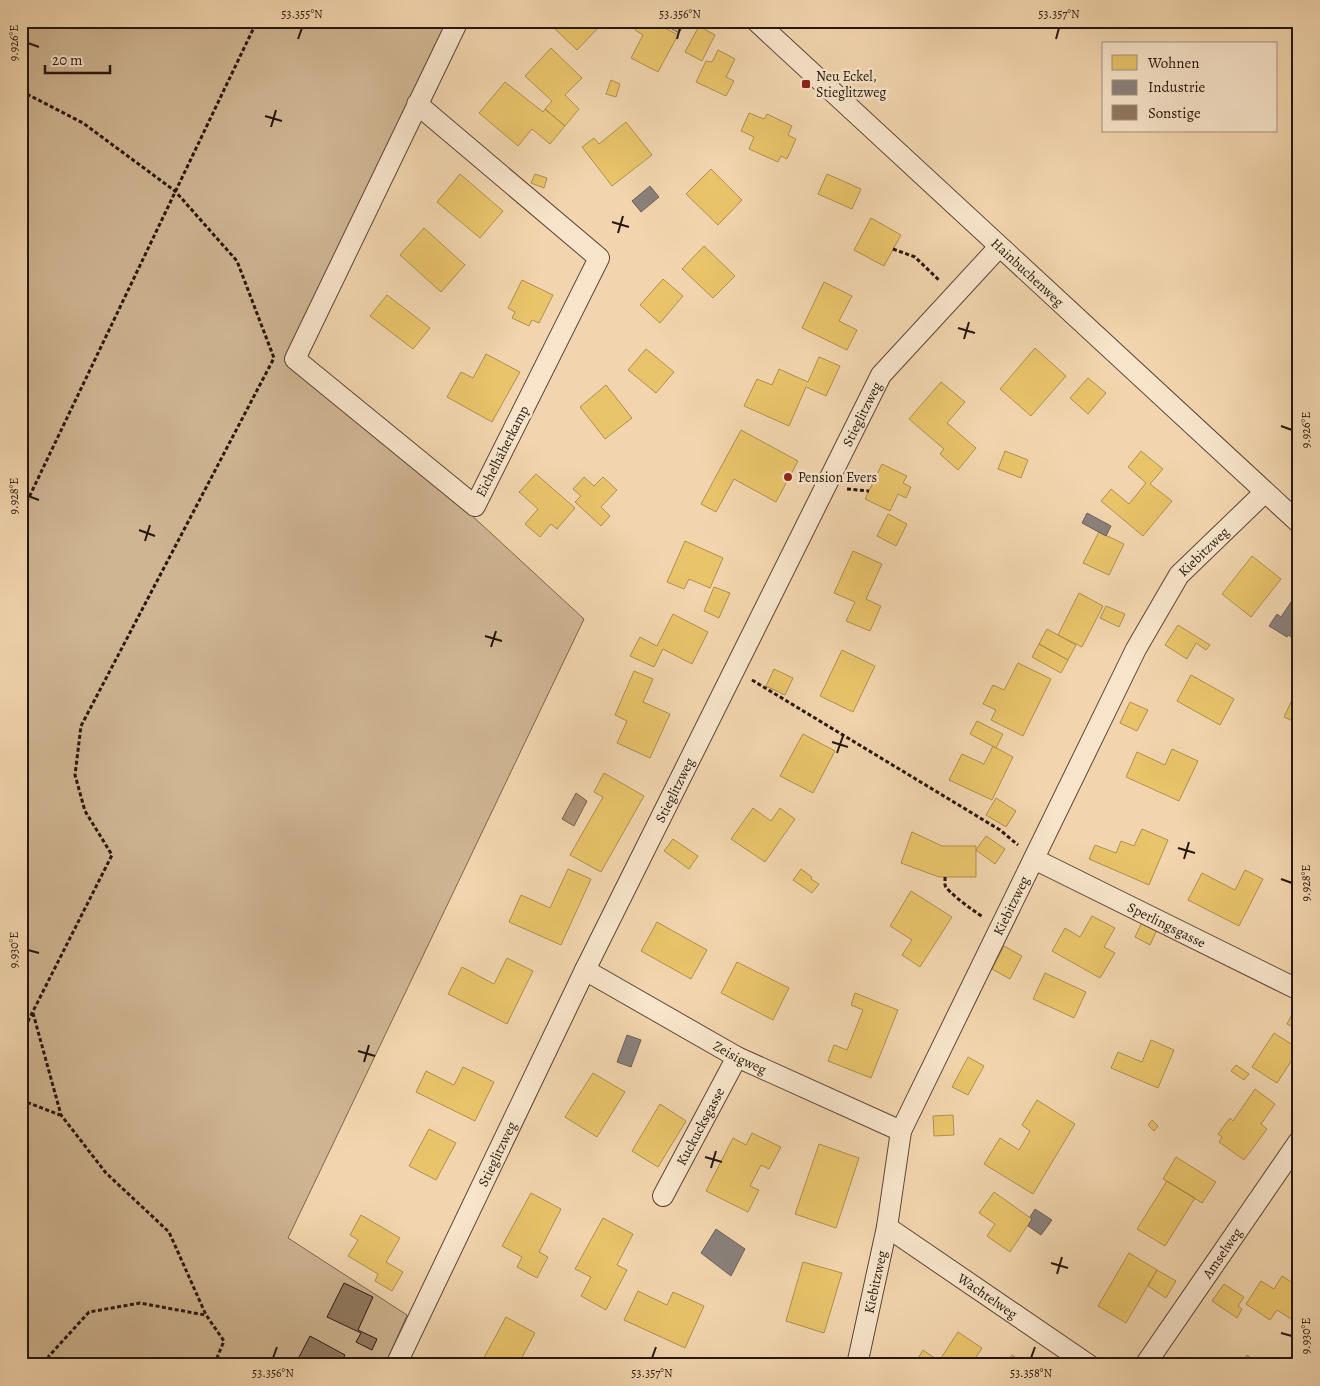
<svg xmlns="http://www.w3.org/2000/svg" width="1320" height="1386" font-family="Alegreya,serif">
<rect width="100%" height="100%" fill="#f2d5ae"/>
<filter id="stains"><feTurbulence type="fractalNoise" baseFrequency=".004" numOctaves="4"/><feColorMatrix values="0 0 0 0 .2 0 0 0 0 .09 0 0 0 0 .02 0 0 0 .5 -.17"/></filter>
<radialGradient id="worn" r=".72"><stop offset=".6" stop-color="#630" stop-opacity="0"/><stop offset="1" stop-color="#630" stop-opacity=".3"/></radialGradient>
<path fill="#cfb592" stroke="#7b664f" d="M21,21H467L300,357L584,619L288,1238L407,1315L385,1365H237L229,1362L228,1365H21Z
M658,21H686L679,33Z"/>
<path fill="#ad9477" stroke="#77624c" d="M576,793L587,801L574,826L562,819Z"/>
<path fill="#e9c46a" stroke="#af904e" d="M555,21H593L599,27L577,50L551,25Z
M640,21H652L678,35L658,72L631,58L643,35L635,30Z
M699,26L715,35L702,61L685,52Z
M551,48L582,78L565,95L579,109L565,126L545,109L552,101L525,76Z
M718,50L735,59L726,77L734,81L726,96L696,82L706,61L712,62Z
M611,80L620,84L616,97L606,94Z
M505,82L543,112L545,109L565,126L550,144L532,129L518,146L479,113Z
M749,113L764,119L767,114L792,126L788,135L796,139L787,159L781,156L778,162L749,149L754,137L741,131Z
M626,122L652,155L612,186L582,147L594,138L599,144Z
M711,169L742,200L718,225L686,194Z
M460,174L503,211L480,238L437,202Z
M535,174L547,178L544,188L531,183Z
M827,174L861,189L852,209L818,194Z
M871,218L901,235L884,266L854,250Z
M424,228L465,265L441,292L400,255Z
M704,246L735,276L713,298L682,269Z
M663,279L683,296L660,323L640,305Z
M522,280L553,295L539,323L532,320L529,326L512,318L515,312L508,308Z
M824,282L852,296L839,321L857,330L847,350L802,328Z
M387,295L430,328L413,349L370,316Z
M1035,348L1066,376L1031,416L1000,389Z
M646,349L674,372L656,393L628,370Z
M486,354L520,372L492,422L447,397L461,372L473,378Z
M819,357L840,366L826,396L806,387L789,426L744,406L757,379L772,385L779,369L808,382Z
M1088,378L1106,393L1088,414L1070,398Z
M941,382L965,402L947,423L976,448L958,470L940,454L944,449L909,419Z
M606,385L632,418L605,439L580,407Z
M741,430L798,461L776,502L734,479L716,512L701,504Z
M1005,451L1028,460L1021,478L998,469Z
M1141,451L1163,469L1150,484L1172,501L1143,536L1101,501L1111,489L1129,504L1146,483L1128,467Z
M882,464L907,476L903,483L911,487L906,498L898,494L890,511L865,499Z
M536,474L575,508L557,529L551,524L540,537L525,524L538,509L519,492Z
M584,477L594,486L603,477L617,490L601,507L610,516L601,526L575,502L581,496L573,489Z
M888,514L907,524L896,546L877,536Z
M1099,532L1124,544L1109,575L1083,563Z
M685,541L723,558L710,588L689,579L684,589L667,582Z
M853,551L882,564L866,599L881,606L870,631L846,621L855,602L834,593Z
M1252,556L1281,579L1251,617L1222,594Z
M714,587L730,593L719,618L704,611Z
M1079,593L1103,606L1082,647L1058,635Z
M1106,606L1125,614L1119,627L1100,618Z
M673,614L708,632L692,664L663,649L654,667L630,656L640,637L657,646Z
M1178,625L1210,645L1206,650L1196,643L1187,659L1165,645Z
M1047,629L1076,645L1068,660L1039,644Z
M1039,644L1068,660L1061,673L1032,657Z
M842,650L875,666L853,712L820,696Z
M1018,663L1051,679L1023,736L991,720L996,710L983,704L993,685L1004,690Z
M774,669L793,678L785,695L766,686Z
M634,671L653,679L643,702L670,714L650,758L617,743L627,721L615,715Z
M1191,675L1234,699L1220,725L1177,701Z
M1292,700L1299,704V724L1284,717Z
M1130,702L1148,710L1137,731L1120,723Z
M977,721L1003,734L996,748L970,734Z
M803,734L835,751L813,793L780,776Z
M993,746L1013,757L992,800L949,780L962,754L984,764Z
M1172,749L1198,761L1179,801L1126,777L1137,752L1165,765Z
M604,773L644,796L601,872L570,855L603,797L594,792Z
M996,798L1016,811L1006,827L986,815Z
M753,808L771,821L780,808L795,819L765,862L731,839Z
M1142,829L1168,840L1149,885L1089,859L1095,845L1116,853L1121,841L1134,846Z
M912,832L942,846H976V877H939L901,863Z
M986,836L1005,849L995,864L976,850Z
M673,839L698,856L689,869L664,851Z
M568,869L591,879L561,945L509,922L521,895L550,908Z
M801,869L812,877L811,879L819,884L812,893L793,880Z
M1245,870L1263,879L1239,926L1188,900L1202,873L1235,890Z
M911,891L952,917L920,967L902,955L912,940L890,926Z
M1092,916L1115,928L1104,947L1115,953L1100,978L1052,951L1065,928L1080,937Z
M657,922L707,950L691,979L641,951Z
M1142,922L1157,930L1150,945L1135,937Z
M1004,946L1022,956L1010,979L992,969Z
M507,958L533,971L507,1024L448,994L462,967L494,984Z
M737,962L789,988L773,1020L721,993Z
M1045,973L1086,992L1074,1018L1033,999Z
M855,993L898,1010L871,1078L828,1061L834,1045L847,1050L863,1010L851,1005Z
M1295,1008L1299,1010V1030L1287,1024Z
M1274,1033L1299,1049L1277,1083L1252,1067Z
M1151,1040L1174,1050L1158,1088L1111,1068L1118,1052L1142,1062Z
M968,1057L984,1066L968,1095L952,1087Z
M1236,1065L1249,1074L1244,1080L1231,1071Z
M463,1067L494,1082L475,1121L416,1092L426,1071L454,1085Z
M593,1073L625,1092L597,1137L565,1117Z
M1255,1089L1275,1104L1261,1124L1267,1129L1244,1160L1219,1142L1222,1137L1218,1134L1230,1118L1233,1121Z
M1037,1100L1075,1124L1033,1194L984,1164L1000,1138L1019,1150L1030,1131L1022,1125Z
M660,1104L686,1121L658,1167L632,1151Z
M953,1115L954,1135L934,1136L933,1116Z
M1152,1120L1158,1126L1154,1131L1148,1125Z
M429,1129L456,1143L436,1180L409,1166Z
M752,1133L781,1147L769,1169L761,1165L750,1186L759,1190L748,1212L706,1191L733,1138L746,1145Z
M819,1144L859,1158L836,1228L795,1214Z
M1176,1157L1216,1182L1202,1203L1163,1179Z
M1167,1181L1195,1198L1165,1246L1137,1229Z
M994,1192L1032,1219L1010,1252L987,1236L995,1224L979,1213Z
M531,1193L561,1209L539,1252L548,1257L537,1278L517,1267L522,1257L502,1246Z
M361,1215L400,1238L386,1262L403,1272L392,1291L375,1281L378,1274L348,1256L358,1240L350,1235Z
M603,1218L633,1234L617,1265L627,1270L606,1310L581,1296L591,1277L575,1269Z
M1129,1253L1157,1270L1126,1323L1098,1306Z
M803,1262L842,1273L824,1333L786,1321Z
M1157,1270L1176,1281L1166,1298L1148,1286Z
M1282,1276L1299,1287V1324L1277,1310L1270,1320L1246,1304L1261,1281L1274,1289Z
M1224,1284L1244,1297L1238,1306L1242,1309L1237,1318L1212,1301Z
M638,1291L667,1305L673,1292L704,1306L685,1348L624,1320Z
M506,1317L535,1333L518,1365H480Z
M958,1332L982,1348L971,1365H914L923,1350L939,1361Z
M1012,1355L1026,1365H1005Z
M1247,1355L1260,1365H1239Z"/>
<path fill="#8a817c" stroke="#6c615a" d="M650,186L659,197L641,212L632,201Z
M1087,513L1111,526L1106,536L1082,523Z
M1291,602L1299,606V632L1295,639L1288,635L1287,637L1269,626L1277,614L1281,617Z
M627,1035L641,1040L631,1067L617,1062Z
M1035,1209L1052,1220L1041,1235L1028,1226L1032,1219L1030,1217Z
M716,1229L745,1249L731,1276L701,1253Z"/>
<path fill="#917a60" stroke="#27170c" d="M344,1283L373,1297L358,1330L377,1339L372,1350L356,1342L361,1333L327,1317Z
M310,1336L345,1355L340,1364L342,1365H295Z"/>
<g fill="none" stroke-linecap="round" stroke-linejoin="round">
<g stroke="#5a4634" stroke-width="22">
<g id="minor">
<path id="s1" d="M756,21L1299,523"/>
<path d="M417,104L599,258L475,506L295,359L458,21"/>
<path id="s2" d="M1034,859L1299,990"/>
<path id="s3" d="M585,970L737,1057L901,1131"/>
<path id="s4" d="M663,1196L737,1057"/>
<path id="s5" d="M887,1227L1089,1365"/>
<path id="s6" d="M396,1365L585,970L881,375L999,247"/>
<path id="s7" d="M857,1365L887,1227L901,1131L1136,649L1179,575L1264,493"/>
<path id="s8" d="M1145,1365L1299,1141"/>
</g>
</g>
<path stroke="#27170c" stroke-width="3" stroke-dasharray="4 2.5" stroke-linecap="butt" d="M21,91L83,123L175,191L237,261L274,358L81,726L75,775L85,811L112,855L21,1035
M893,249L915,257L940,281
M847,489L869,491
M21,514L257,21
M752,680L1000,830L1018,845
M945,877C945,878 945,884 945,885C947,892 975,912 983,917
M33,1013L61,1115L106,1173L169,1232L206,1315L224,1341L214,1365
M21,1100L60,1115
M46,1365L49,1356L89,1312L140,1303L205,1315"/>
<use href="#minor" stroke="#f7e4ca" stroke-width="20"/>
</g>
<path fill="none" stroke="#27170c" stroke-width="2" d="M298,39L302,28M677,39L680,28M1056,39L1059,28M28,43L39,47M265,116L282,121M271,127L276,110M612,222L629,227M618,233L623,216M958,328L975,333M964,339L969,322M1281,426L1292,430M28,496L39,500M139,530L155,536M145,541L150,525M485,636L502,641M491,647L496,631M832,742L848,747M837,753L843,736M1178,848L1195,853M1184,859L1189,842M1281,879L1292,883M28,950L39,953M358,1051L375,1056M364,1062L369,1045M705,1157L722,1162M711,1168L716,1151M1051,1263L1068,1268M1057,1274L1062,1257M1281,1333L1292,1336M273,1358L277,1347M652,1358L656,1347M1031,1358L1035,1347"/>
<g fill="#8f2418" stroke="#f7e4ca" stroke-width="2">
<rect x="801" y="79" width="10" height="10" rx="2.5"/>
<circle cx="788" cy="477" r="5"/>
</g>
<g text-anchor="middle" stroke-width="5" stroke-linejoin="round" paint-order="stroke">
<g font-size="14" fill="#27170c" stroke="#f7e4ca" text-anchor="start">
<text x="816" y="81">Neu Eckel,<tspan x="816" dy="16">Stieglitzweg</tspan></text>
<text x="798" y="482">Pension Evers</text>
</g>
<g font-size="14" fill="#27170c" stroke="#f7e4ca">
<text dy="5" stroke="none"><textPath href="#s1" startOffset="370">Hainbuchenweg</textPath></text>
<text dy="5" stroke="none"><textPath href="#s6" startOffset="1059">Stieglitzweg</textPath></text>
<text transform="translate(502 451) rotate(-63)" y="5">Eichelhäherkamp</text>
<text dy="5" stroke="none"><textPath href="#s7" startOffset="894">Kiebitzweg</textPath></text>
<text dy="5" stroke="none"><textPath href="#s6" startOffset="639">Stieglitzweg</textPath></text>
<text dy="5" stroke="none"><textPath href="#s7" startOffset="489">Kiebitzweg</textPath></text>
<text dy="5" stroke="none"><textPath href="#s2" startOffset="148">Sperlingsgasse</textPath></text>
<text dy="5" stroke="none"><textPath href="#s3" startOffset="178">Zeisigweg</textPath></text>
<text dy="5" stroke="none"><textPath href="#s4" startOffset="79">Kuckucksgasse</textPath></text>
<text dy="5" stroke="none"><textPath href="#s6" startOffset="234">Stieglitzweg</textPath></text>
<text dy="5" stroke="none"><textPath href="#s8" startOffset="136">Amselweg</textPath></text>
<text dy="5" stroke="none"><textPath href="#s7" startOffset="85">Kiebitzweg</textPath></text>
<text dy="5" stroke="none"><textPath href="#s5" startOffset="122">Wachtelweg</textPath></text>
</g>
</g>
<rect width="1320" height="1386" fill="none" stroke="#f2d5ae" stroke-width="55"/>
<rect x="1102" y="42" width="175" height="90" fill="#f7e4ca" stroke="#a4927e"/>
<rect x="1112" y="55" width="25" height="15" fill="#e9c46a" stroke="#a4927e"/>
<text x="1148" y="68" font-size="15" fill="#27170c">Wohnen</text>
<rect x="1112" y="80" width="25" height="15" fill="#8a817c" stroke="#a4927e"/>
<text x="1148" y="92" font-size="15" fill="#27170c">Industrie</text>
<rect x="1112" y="105" width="25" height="15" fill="#917a60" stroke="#a4927e"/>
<text x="1148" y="118" font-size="15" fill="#27170c">Sonstige</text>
<path d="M45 65v8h65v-8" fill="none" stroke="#27170c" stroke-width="2.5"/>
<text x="52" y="65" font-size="15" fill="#27170c" stroke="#f7e4ca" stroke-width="4" paint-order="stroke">20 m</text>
<rect x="28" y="28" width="1264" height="1330" fill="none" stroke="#27170c" stroke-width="2"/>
<g font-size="12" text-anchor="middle" fill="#27170c">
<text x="302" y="18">53.355°N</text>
<text x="680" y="18">53.356°N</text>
<text x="1059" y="18">53.357°N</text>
<text transform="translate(14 43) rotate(-90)" y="4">9.926°E</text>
<text transform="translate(1306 430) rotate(-90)" y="4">9.926°E</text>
<text transform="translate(14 496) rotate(-90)" y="4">9.928°E</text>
<text transform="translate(1306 883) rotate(-90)" y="4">9.928°E</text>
<text transform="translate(14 950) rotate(-90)" y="4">9.930°E</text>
<text transform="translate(1306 1336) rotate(-90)" y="4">9.930°E</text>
<text x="273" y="1377">53.356°N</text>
<text x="652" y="1377">53.357°N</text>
<text x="1031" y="1377">53.358°N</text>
</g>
<rect width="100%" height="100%" filter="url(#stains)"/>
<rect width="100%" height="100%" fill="url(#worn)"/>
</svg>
